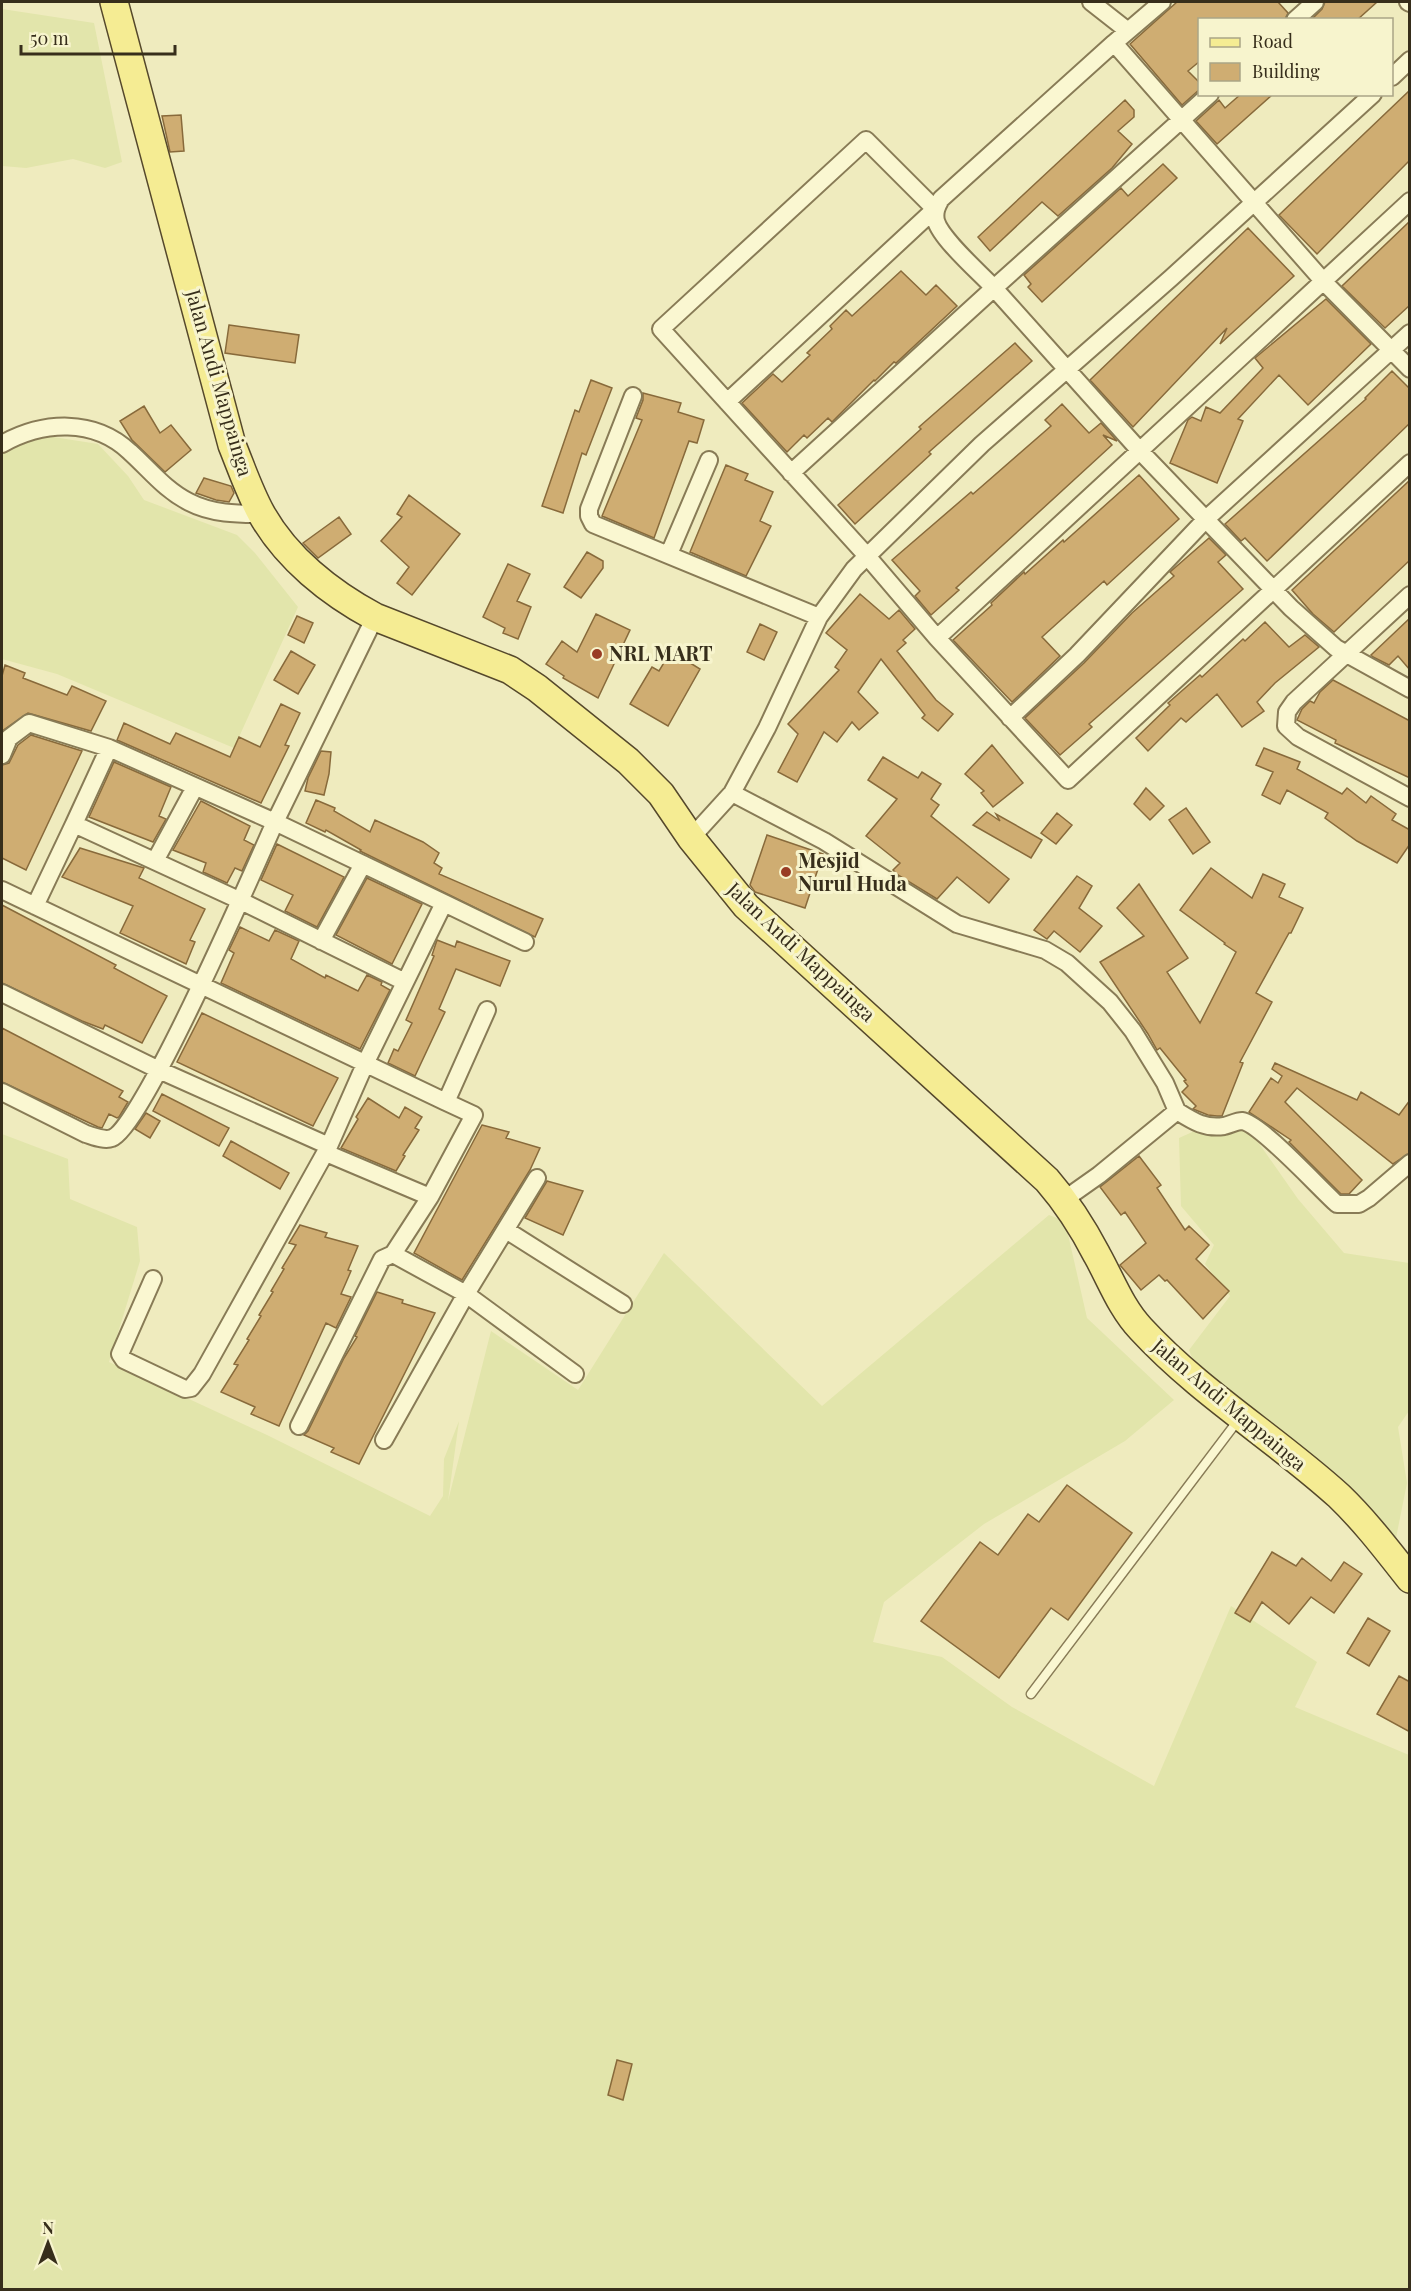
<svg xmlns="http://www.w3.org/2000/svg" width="1411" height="2291" font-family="'Playfair Display',serif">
<rect width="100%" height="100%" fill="#efebbe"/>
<path fill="#e2e5ab" d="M2,9L94,23L122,162L105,168L73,159L26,168L2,166Z
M47,436L98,444L128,476L144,500L237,535L255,553L298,607L234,748L57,674L2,659V454L8,450L12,441Z
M1237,1112L1298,1199L1344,1253L1409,1263V1411L1398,1427L1407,1483L1394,1548L1206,1395L1189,1350L1230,1296L1205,1264L1214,1245L1181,1206L1179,1138Z
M2,1134L68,1159L70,1199L137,1227L140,1261L109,1362L267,1435L430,1516L443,1496L444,1459L459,1421L448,1501L491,1331L578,1390L664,1253L822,1406L1049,1215L1065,1221L1087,1318L1174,1400L1125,1441L984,1524L884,1602L873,1642L942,1657L1012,1707L1154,1786L1231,1606L1317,1662L1295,1707L1409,1755V2289H2Z"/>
<path fill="#cfad72" stroke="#886a3b" stroke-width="1.5" d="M1177,2H1278L1288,13L1285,20H1200V61L1188,71L1200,83V89L1182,105L1130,44Z
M1325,2H1377L1357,20H1311L1322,9Z
M1410,90V160L1317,254L1279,215Z
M1241,94H1273L1217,144L1196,121L1219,100L1225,108Z
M1125,100L1134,110V117L1118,131L1132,144L1112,168L1058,216L1042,202L990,251L978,237Z
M181,115L184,151L170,152L162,116Z
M1163,164L1177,178L1042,302L1028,287L1031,284L1024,275L1121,188L1128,196Z
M1410,221V305L1385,328L1342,286Z
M1248,228L1294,276L1220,344L1227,328L1133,427L1090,380Z
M901,271L926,295L936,285L957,306L896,363L894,362L875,381L874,380L832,422L828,418L807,438L804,435L787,452L742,403L773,374L782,382L810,355L807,353L832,329L830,326L846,310L852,316Z
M1326,299L1371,344L1308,405L1279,375L1238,419L1243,421L1217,483L1170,463L1188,420L1192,417L1201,421L1206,407L1220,413L1263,368L1255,358Z
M229,325L299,335L295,363L225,353Z
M1015,343L1032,361L929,452L931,454L855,524L838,505L921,429L919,427Z
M1392,371L1410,389V423L1267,561L1245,538L1241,541L1225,524L1366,399L1365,398Z
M591,380L612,388L586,455L582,453L563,513L542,506L575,410L579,412Z
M643,393L681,403L678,412L704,420L697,443L689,441L654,538L602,516L642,420L636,418L643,400Z
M1062,404L1089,433L1101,423L1117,441L1103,435L1112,445L956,588L959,590L931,615L915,596L920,591L892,560L971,492L973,494L1051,426L1045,420Z
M144,406L160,433L171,425L191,450L165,472L132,440L120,421Z
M726,465L748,474L745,480L773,492L760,521L771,526L746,576L690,552Z
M1139,475L1179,519L1107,585L1104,581L1042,637L1060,656L1012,702L953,640L992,605L991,603L1024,572L1025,574L1063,540L1064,542Z
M204,478L231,486L234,493L229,502L216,500L196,493Z
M1410,480V560L1334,632L1313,614L1292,590Z
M409,495L460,534L412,595L397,583L409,567L381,541L402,517L397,514Z
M339,517L351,534L318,558L303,543Z
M1209,538L1226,555L1218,562L1243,589L1089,724L1092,727L1060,755L1025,718L1084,663L1132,613L1174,576L1170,572Z
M587,552L603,561V568L581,598L564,587Z
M508,564L530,574L517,601L531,607L518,639L503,633L505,628L483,617Z
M860,594L889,619L899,610L915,629L903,640L906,643L897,651L936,700L953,714L938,731L922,718L925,715L881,659L858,692L878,713L859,730L852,722L837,742L824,732L797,782L778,772L798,734L788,724L839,670L835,667L847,650L826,633Z
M596,614L630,630L598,698L563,678L564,676L546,664L562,641L577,652Z
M297,616L313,623L304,643L288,635Z
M1410,618V670L1398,656L1389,665L1373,657L1371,655Z
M1265,622L1289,647L1305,635L1319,647L1275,683L1257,702L1264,711L1242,727L1217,694L1186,722L1181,718L1148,751L1136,738L1170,705L1168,703L1200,675L1202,677L1243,639L1245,641Z
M760,624L777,632L764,660L747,652Z
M291,651L315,665L298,694L274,680Z
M671,651L700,669L668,726L630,704L652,667L659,671Z
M5,665L25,673L23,678L67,695L72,686L106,701L91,731L28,713L2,731V676Z
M1333,680L1410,721V778L1335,743L1336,740L1297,720L1302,709L1310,701L1314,703L1320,692Z
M281,704L300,713L285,745L289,746L261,803L117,740L124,723L170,744L176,733L230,757L239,737L260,747Z
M31,735L82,751L26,870L2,858V765L9,763L18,745Z
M992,745L1023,783L993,807L981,793L984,791L965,774Z
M1264,748L1300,762L1297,769L1342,794L1347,788L1366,803L1371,796L1396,814L1392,820L1410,830V844L1397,863L1357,841L1325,818L1328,813L1287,790L1280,804L1262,795L1273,772L1256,765Z
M321,751L331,752L329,774L324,795L305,791L308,778Z
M883,757L918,778L922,772L941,784L931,799L939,805L931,816L1009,879L989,903L957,877L937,899L898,875L893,870L900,863L866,836L897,799L868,780Z
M114,762L171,787L159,816L166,819L153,842L89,817Z
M1146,788L1164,806L1150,820L1134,804Z
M316,800L335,808L334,811L370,832L375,820L423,842L439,853L434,863L442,868L439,874L543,919L535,937L360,851L361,850L326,830L325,832L306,823Z
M201,801L250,826L244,840L254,845L242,871L235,868L227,883L203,872L206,863L173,850Z
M1186,808L1210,842L1193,854L1169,820Z
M987,812L1000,821L996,814L1042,840L1031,858L973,825Z
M1057,813L1072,825L1056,844L1041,833Z
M767,835L823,854L805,908L755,892L750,885Z
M277,844L344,877L317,927L285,911L293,895L261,880Z
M80,848L144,868L139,878L205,909L190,940L195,942L186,964L120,933L133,906L62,877Z
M1211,868L1252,898L1263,874L1285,884L1279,897L1303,908L1291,933H1289L1256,993L1272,1002L1240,1062L1243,1063L1222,1116H1217L1208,1115L1193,1109L1196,1106L1182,1092L1188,1086L1184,1081L1186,1080L1160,1048L1157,1050L1148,1034L1100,962L1144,936L1117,908L1139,884L1188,958L1167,972L1200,1023L1236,952L1224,944L1225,943L1180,910Z
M1077,876L1092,886L1079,908L1102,926L1080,952L1054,931L1047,939L1034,930Z
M367,878L422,904L392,964L336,935Z
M2,905L116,965L114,968L167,996L142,1043L105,1025L103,1029L82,1021L2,983Z
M240,927L269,941L275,930L299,941L291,959L325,978L326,975L358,991L367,975L382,982L381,985L390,990L360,1049L221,983L234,953L229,950Z
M437,940L455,947L457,941L510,961L500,986L456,969L439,1009L445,1012L415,1076L388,1063L394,1049L398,1051L412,1023L406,1020L434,956L432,955Z
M202,1013L338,1078L313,1126L177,1062Z
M2,1028L123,1091L119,1097L128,1102L119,1117L117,1118L109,1114L102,1128L98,1127L2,1082Z
M1275,1063L1357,1100L1361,1092L1399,1115L1410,1100V1153L1393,1164L1297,1088L1285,1102L1362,1180L1349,1194H1341L1289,1142L1291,1140L1249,1112L1271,1078L1278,1083L1282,1076L1272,1069Z
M162,1094L229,1128L219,1146L153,1111Z
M368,1098L399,1118L405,1107L422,1117L415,1128L419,1130L403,1155L405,1156L396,1171L341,1148L358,1119L356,1117Z
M146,1113L160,1121L150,1138L135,1129Z
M482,1125L509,1132L506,1138L540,1148L530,1170L462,1280L414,1253Z
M231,1141L289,1173L280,1189L223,1156Z
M1139,1156L1161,1185L1157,1188L1185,1230L1189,1226L1209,1245L1196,1259L1229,1291L1203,1319L1167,1280L1165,1281L1159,1275L1141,1290L1120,1265L1146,1243L1125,1212L1121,1215L1100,1187Z
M547,1181L583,1191L563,1235L525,1218Z
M300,1225L327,1233L325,1237L358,1246L348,1270L351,1271L341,1294L351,1297L336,1328L326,1323L279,1426L251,1414L255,1407L221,1392L238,1365L234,1364L249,1340L247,1339L261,1316L259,1315L273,1292L271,1291L284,1269L282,1268L296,1245L289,1243Z
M377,1292L403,1300L402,1303L435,1313L359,1464L331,1452L334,1448L304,1435L308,1431L344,1358L357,1337L355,1336Z
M1067,1485L1132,1533L1068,1620L1051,1608L999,1678L921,1621L980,1542L998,1555L1028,1514L1039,1522Z
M1272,1552L1296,1566L1302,1558L1331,1581L1344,1562L1362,1574L1334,1613L1311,1597L1289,1624L1262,1602L1250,1622L1235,1613Z
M1368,1618L1390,1631L1369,1666L1347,1653Z
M1399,1676L1410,1682V1732L1377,1714Z
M617,2060L632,2064L623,2100L608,2095Z"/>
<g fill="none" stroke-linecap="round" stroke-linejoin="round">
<g stroke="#887b56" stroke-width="11">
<path id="service" d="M1031,1694L1239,1419"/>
</g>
<g stroke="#887b56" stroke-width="20">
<path id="minor" d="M1091,2L1128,31
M1162,2L1114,43L1324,282L1410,369
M1408,2L1410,3
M1295,20L1315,2
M1392,77L1410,60
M1210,94L994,288L1140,451L1291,608L1336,648L1410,689
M633,396L589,509V516L593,524L819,617
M727,402L935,209L866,140L661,329L867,556L937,638L1068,780L1410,463
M2,444C43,421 94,418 130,452C150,470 165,490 189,502C212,514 237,514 262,514
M791,473L994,288C980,273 941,239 936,221C934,212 937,206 941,199L1114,43
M669,554L709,460
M1410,595L1294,702L1287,712L1286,726L1298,737L1410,798
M937,638L1410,201
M1010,718L1077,655L1206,519L1410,333
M109,748L74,824L241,901L405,982
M2,755L9,738L29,723L109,748L275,822C256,865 142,1128 112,1138C104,1141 93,1136 86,1134L2,1092
M732,793L824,841L957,924L1045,950L1067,963L1110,1002L1133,1031L1165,1083L1177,1111L1099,1175L1065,1199
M691,838L732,793L767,728L819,617L854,569L982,444L1171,278L1373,94
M155,861L195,787
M2,890L446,1102L487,1010
M444,903L525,942
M35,906L74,824
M321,941L363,864
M2,993L159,1070L329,1146L366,1062L444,903L275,822L375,617
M1177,1111C1193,1121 1205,1129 1224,1126C1229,1125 1237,1121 1242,1121C1260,1123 1320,1189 1337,1204H1359L1369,1198L1410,1163
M326,1153L430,1197L474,1115L446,1102
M506,1230L623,1304
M393,1254L466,1294L575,1374
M153,1279L120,1354L124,1360L185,1389L191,1388L202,1374L329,1146
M299,1426L382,1259L393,1254L430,1197
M384,1440L466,1294L537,1178"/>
</g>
<g stroke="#55482b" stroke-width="30">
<path id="primary" d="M114,2L232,445C241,467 249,491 261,513C286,558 330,593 375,617L510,670L537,688L628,761L661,794L691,838L746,906L1047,1180C1067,1203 1083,1228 1097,1255C1111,1280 1121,1308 1141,1329C1200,1393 1275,1438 1339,1496C1366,1522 1387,1550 1410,1579"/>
</g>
<use href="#service" stroke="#faf7d1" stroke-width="8"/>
<use href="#minor" stroke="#faf7d1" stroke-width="16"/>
<use href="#primary" stroke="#f5ec93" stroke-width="27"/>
</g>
<g fill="#993c24" stroke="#f7f4cd" stroke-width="2">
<circle cx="597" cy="654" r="6"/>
<circle cx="786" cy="872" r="6"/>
</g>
<g text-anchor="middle" stroke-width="6" stroke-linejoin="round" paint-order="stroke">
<g font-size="20" fill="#372e1b" stroke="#f7f4cd">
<text transform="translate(219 383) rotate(74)" y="7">Jalan Andi Mappainga</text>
<text transform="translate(801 952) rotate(43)" y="7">Jalan Andi Mappainga</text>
<text transform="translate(1229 1405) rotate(40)" y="7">Jalan Andi Mappainga</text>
</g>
<g font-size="20" font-weight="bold" fill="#372e1b" stroke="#f7f4cd" text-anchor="start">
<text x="609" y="661">NRL MART</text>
<text x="798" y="868">Mesjid<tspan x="798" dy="23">Nurul Huda</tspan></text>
</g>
</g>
<rect width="1411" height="2291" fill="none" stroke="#372e1b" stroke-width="6"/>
<rect x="1198" y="18" width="195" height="78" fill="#f7f4cd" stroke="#aaa586" stroke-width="1.5"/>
<rect x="1210" y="38" width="30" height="9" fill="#f5ec93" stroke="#aaa586" stroke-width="1.5"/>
<text x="1252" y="48" font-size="18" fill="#372e1b">Road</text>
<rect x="1210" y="63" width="30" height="18" fill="#cfad72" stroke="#aaa586" stroke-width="1.5"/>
<text x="1252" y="78" font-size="18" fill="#372e1b">Building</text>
<g transform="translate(48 2243)" stroke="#f7f4cd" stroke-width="4.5" paint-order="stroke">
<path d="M0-4.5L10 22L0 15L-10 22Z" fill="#372e1b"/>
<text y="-9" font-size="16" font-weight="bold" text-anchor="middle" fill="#372e1b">N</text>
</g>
<path d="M21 45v9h154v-9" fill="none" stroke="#372e1b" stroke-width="3"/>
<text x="30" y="45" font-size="18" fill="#372e1b" stroke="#f7f4cd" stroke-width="4.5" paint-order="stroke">50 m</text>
</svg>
